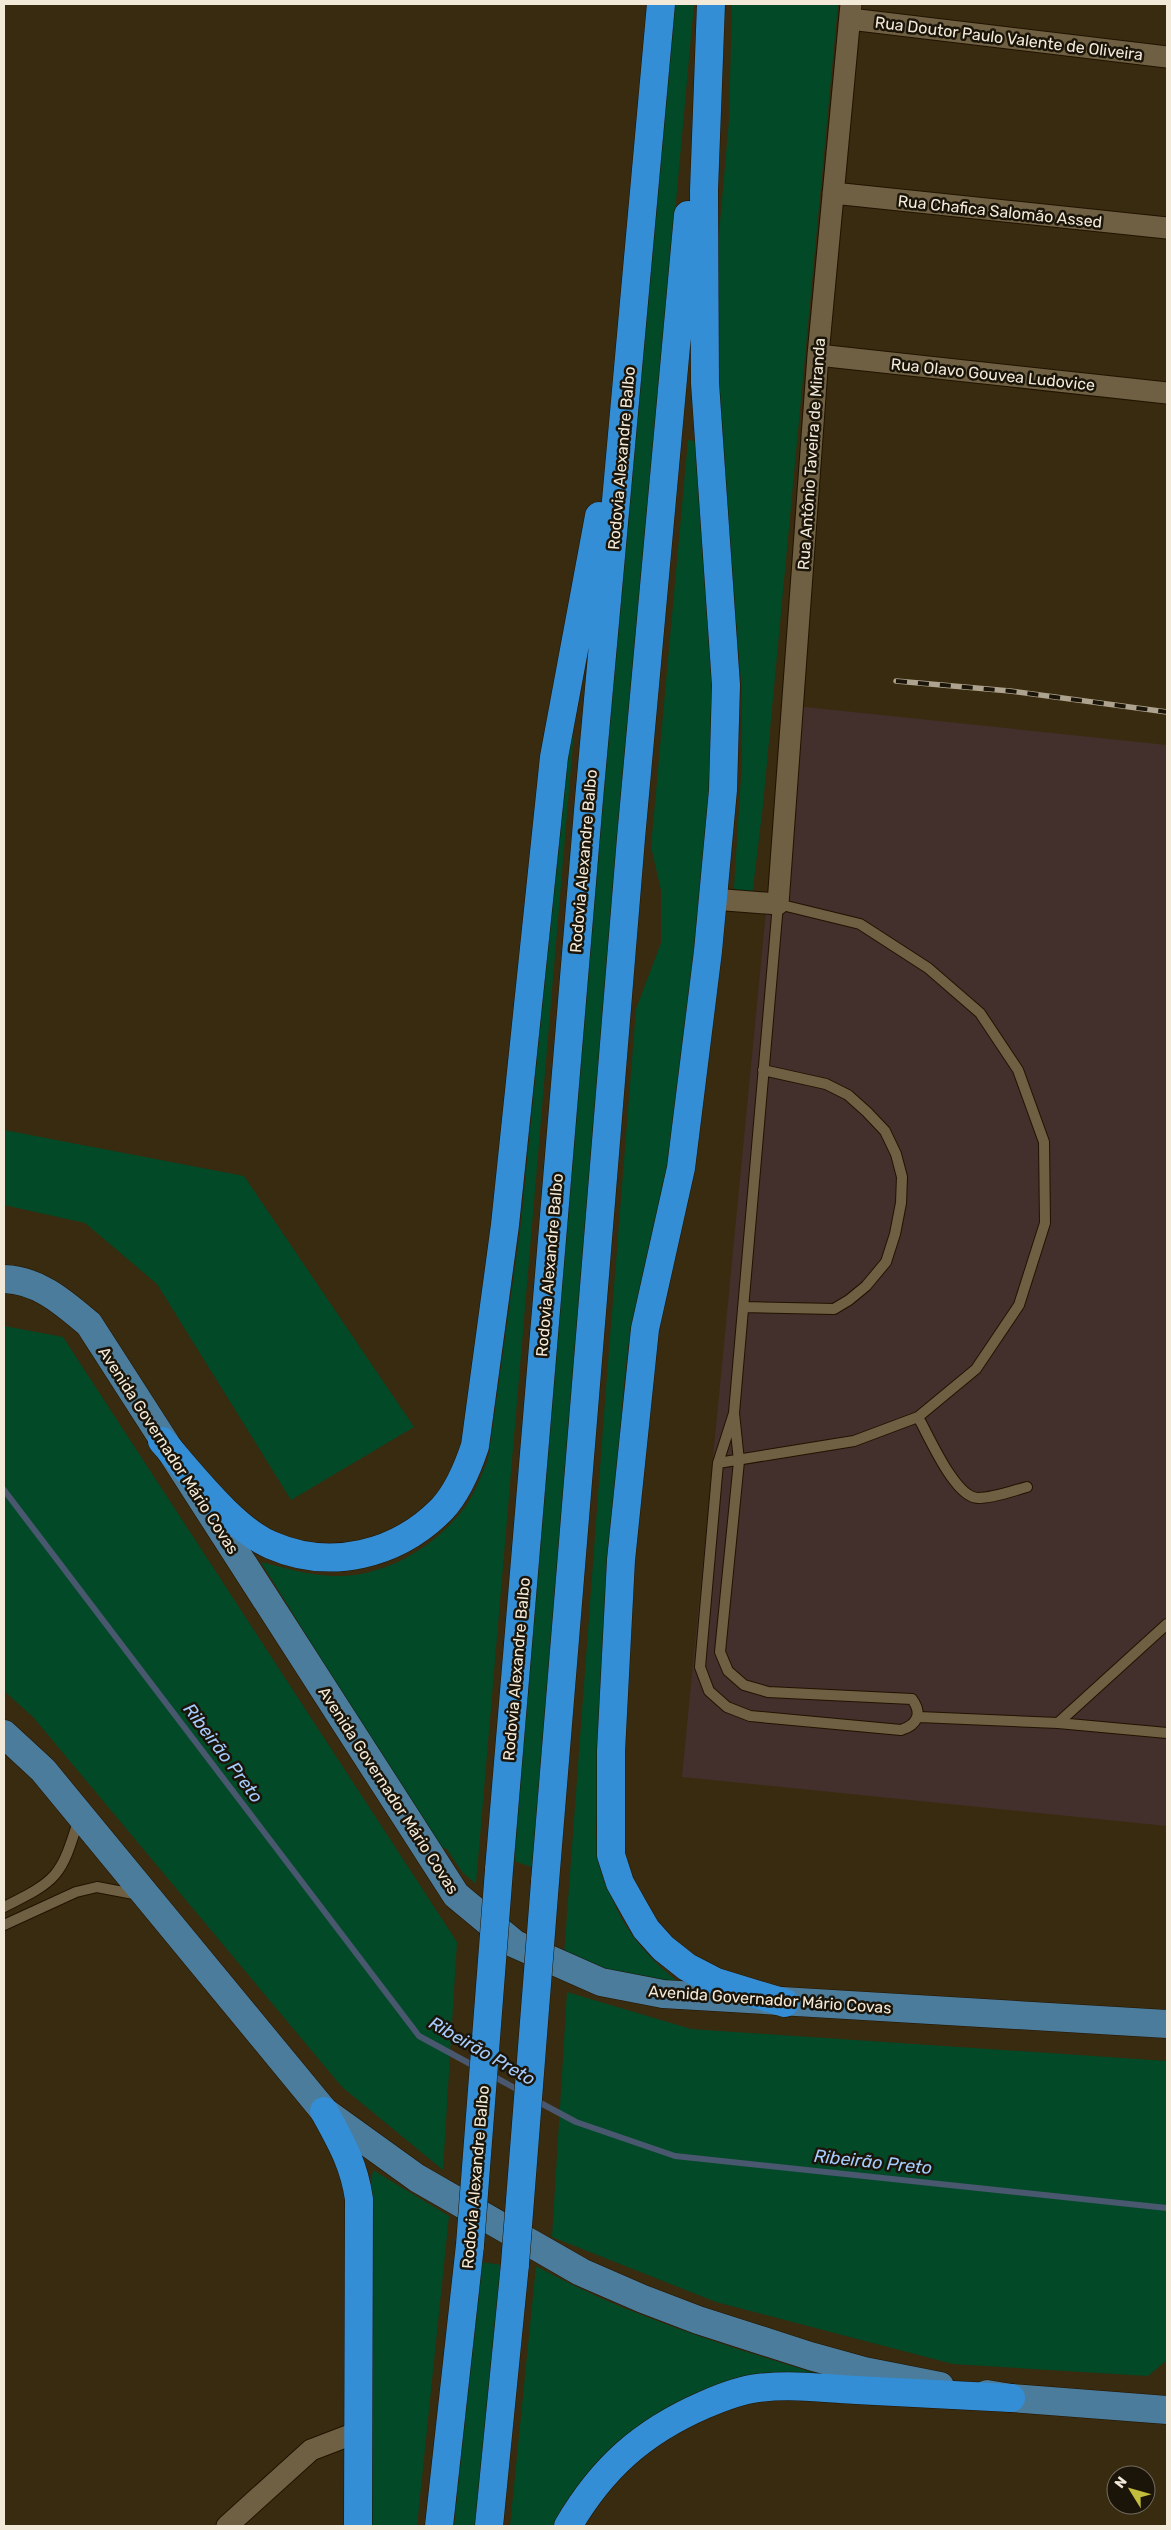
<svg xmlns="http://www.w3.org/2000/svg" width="1171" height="2530" font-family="Rubik,sans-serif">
<rect width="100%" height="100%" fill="#392b0f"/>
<path fill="#432f2b" d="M786,705L1167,745V1826L682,1777Z"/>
<path fill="#024928" d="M671,4H694L617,848L532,1867L514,1861L597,851Z
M732,4H838L763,805L752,896L736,894L734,887L742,761V691L722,463L715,311L716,268L729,120Z
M688,440L695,441L712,688L713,749L700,915L675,1132L628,1347L623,1393L596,1833C604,1898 627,1943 680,1983L613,1971L564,1955L605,1401L636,1009L661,943V890L651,847Z
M569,730L574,732L476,1884L463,1873L446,1848L439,1850L261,1562C285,1568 308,1575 333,1576C382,1578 432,1549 462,1511C474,1496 480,1478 488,1460L521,1224Z
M4,1130L244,1176L414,1427L291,1500L157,1284L85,1223L4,1205Z
M4,1326L63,1337L457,1942L443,2170L342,2087L33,1717L4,1691Z
M567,1992L691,2029L1167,2061V2360L1148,2376L953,2364L716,2302L552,2237Z
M373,2170L449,2216L417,2526H369V2194Z
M481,2262L503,2265L477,2526H454Z
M536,2266C627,2316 726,2346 825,2376L704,2391L675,2403L644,2424L557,2526H510Z"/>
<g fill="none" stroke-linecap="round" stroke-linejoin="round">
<path stroke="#49576f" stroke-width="6" d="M4,1490L419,2036L476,2067
M489,2074L522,2092
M535,2100L576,2122L675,2156L1167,2208"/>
<g stroke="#201300" stroke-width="12">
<path id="lane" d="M743,1307L834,1309L849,1300L866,1286L886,1262L895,1234L901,1203L902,1177L896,1154L885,1131L867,1112L848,1095L826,1084L763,1070
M918,1417C929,1436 955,1498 978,1498C994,1498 1012,1491 1027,1487
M718,1463L854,1441L918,1417L976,1369L1019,1305L1045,1223L1044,1142L1018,1070L980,1013L928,968L860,924L778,904L734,1413L739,1461L720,1652L728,1671L744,1685L768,1692L912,1699C923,1714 917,1725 901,1730L750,1716L727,1707L709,1691L700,1667L718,1463L734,1413
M919,1717L1058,1723L1167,1733
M1058,1723L1167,1624
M4,1907C58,1880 61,1877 79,1818
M4,1925L76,1892L97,1887L139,1895"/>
</g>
<g stroke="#201300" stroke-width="23">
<path id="street" d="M850,19L1167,57
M833,193L1167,228
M818,355L1167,393
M713,899L778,904L818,355L851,4
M227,2526L311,2450L358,2432"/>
</g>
<g stroke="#201300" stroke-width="29">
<path id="primary" d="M4,1279C39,1280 64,1303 89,1324L456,1895L515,1944L601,1982L663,1994L1167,2024
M4,1734L43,1770L324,2111L417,2178L581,2272L643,2299L698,2320L810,2356L864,2371L940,2386
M987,2394L1011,2398L1167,2410"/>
</g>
<g stroke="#201300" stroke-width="29">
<path id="highway" d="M711,4L704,190L705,383L726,685L723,790L708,951L681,1168L645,1329L621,1560L611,1751V1855L620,1883L634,1908L646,1929L663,1948L687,1967L716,1982L785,2003
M162,1441C190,1472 233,1529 271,1545C330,1571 397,1555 442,1509C457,1493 468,1467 475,1446L505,1225L554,757L599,516
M499,1870L589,799L661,4
M545,1882L631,838L688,215
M324,2111C341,2142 354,2164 359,2199L358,2526
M439,2526L470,2245
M489,2526L515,2264
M568,2526C602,2468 642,2432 704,2405C720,2398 740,2390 758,2388C790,2384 824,2388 856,2390C908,2393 960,2395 1011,2398"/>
</g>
<use href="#lane" stroke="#6f6043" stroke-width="10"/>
<use href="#street" stroke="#6f6043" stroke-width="21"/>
<use href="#primary" stroke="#4c7c9b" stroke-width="28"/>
<use href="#highway" stroke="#348ed6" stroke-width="28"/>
<g stroke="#aea38f" stroke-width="5.5">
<path id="rail" d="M896,681L1010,691L1167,712"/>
</g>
<use href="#rail" stroke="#1b1509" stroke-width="4" stroke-dasharray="11" stroke-linecap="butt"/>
<g stroke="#201300" stroke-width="29" stroke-linecap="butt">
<path id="highway-bridge" d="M470,2245L499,1870
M515,2264L545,1882"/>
</g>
<use href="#highway-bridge" stroke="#348ed6" stroke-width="28"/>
</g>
<g text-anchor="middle" stroke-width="5" stroke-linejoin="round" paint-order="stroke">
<g font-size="16" fill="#f2e9d9" stroke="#1b1509">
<text transform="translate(1009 38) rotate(7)" y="6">Rua Doutor Paulo Valente de Oliveira</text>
<text transform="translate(1000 211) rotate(6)" y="6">Rua Chafica Salomão Assed</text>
<text transform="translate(993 374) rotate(6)" y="6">Rua Olavo Gouvea Ludovice</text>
<text transform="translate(811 454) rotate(-86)" y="6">Rua Antônio Taveira de Miranda</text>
<text transform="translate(621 458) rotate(-85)" y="6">Rodovia Alexandre Balbo</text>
<text transform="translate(583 861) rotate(-85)" y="6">Rodovia Alexandre Balbo</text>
<text transform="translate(549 1265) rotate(-85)" y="6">Rodovia Alexandre Balbo</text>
<text transform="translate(169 1450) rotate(57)" y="6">Avenida Governador Mário Covas</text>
<text transform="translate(516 1669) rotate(-85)" y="6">Rodovia Alexandre Balbo</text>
<text transform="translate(389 1790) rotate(57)" y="6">Avenida Governador Mário Covas</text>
<text transform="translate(770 1999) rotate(4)" y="6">Avenida Governador Mário Covas</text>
<text transform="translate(475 2177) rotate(-85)" y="6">Rodovia Alexandre Balbo</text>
</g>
<g font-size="18" font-style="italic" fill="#a6ccff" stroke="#1b1509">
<text transform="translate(223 1753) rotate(53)" y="6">Ribeirão Preto</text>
<text transform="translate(482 2051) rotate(30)" y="6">Ribeirão Preto</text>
<text transform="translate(873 2162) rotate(6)" y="6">Ribeirão Preto</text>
</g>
</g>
<rect width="1171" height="2530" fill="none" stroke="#f2e9d9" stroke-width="10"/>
<g transform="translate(1131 2490) rotate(307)"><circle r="24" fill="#1b1509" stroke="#716a5c"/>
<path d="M0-4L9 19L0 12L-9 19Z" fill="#c4bc3d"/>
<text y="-8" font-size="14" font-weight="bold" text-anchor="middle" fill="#f2e9d9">N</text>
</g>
</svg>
